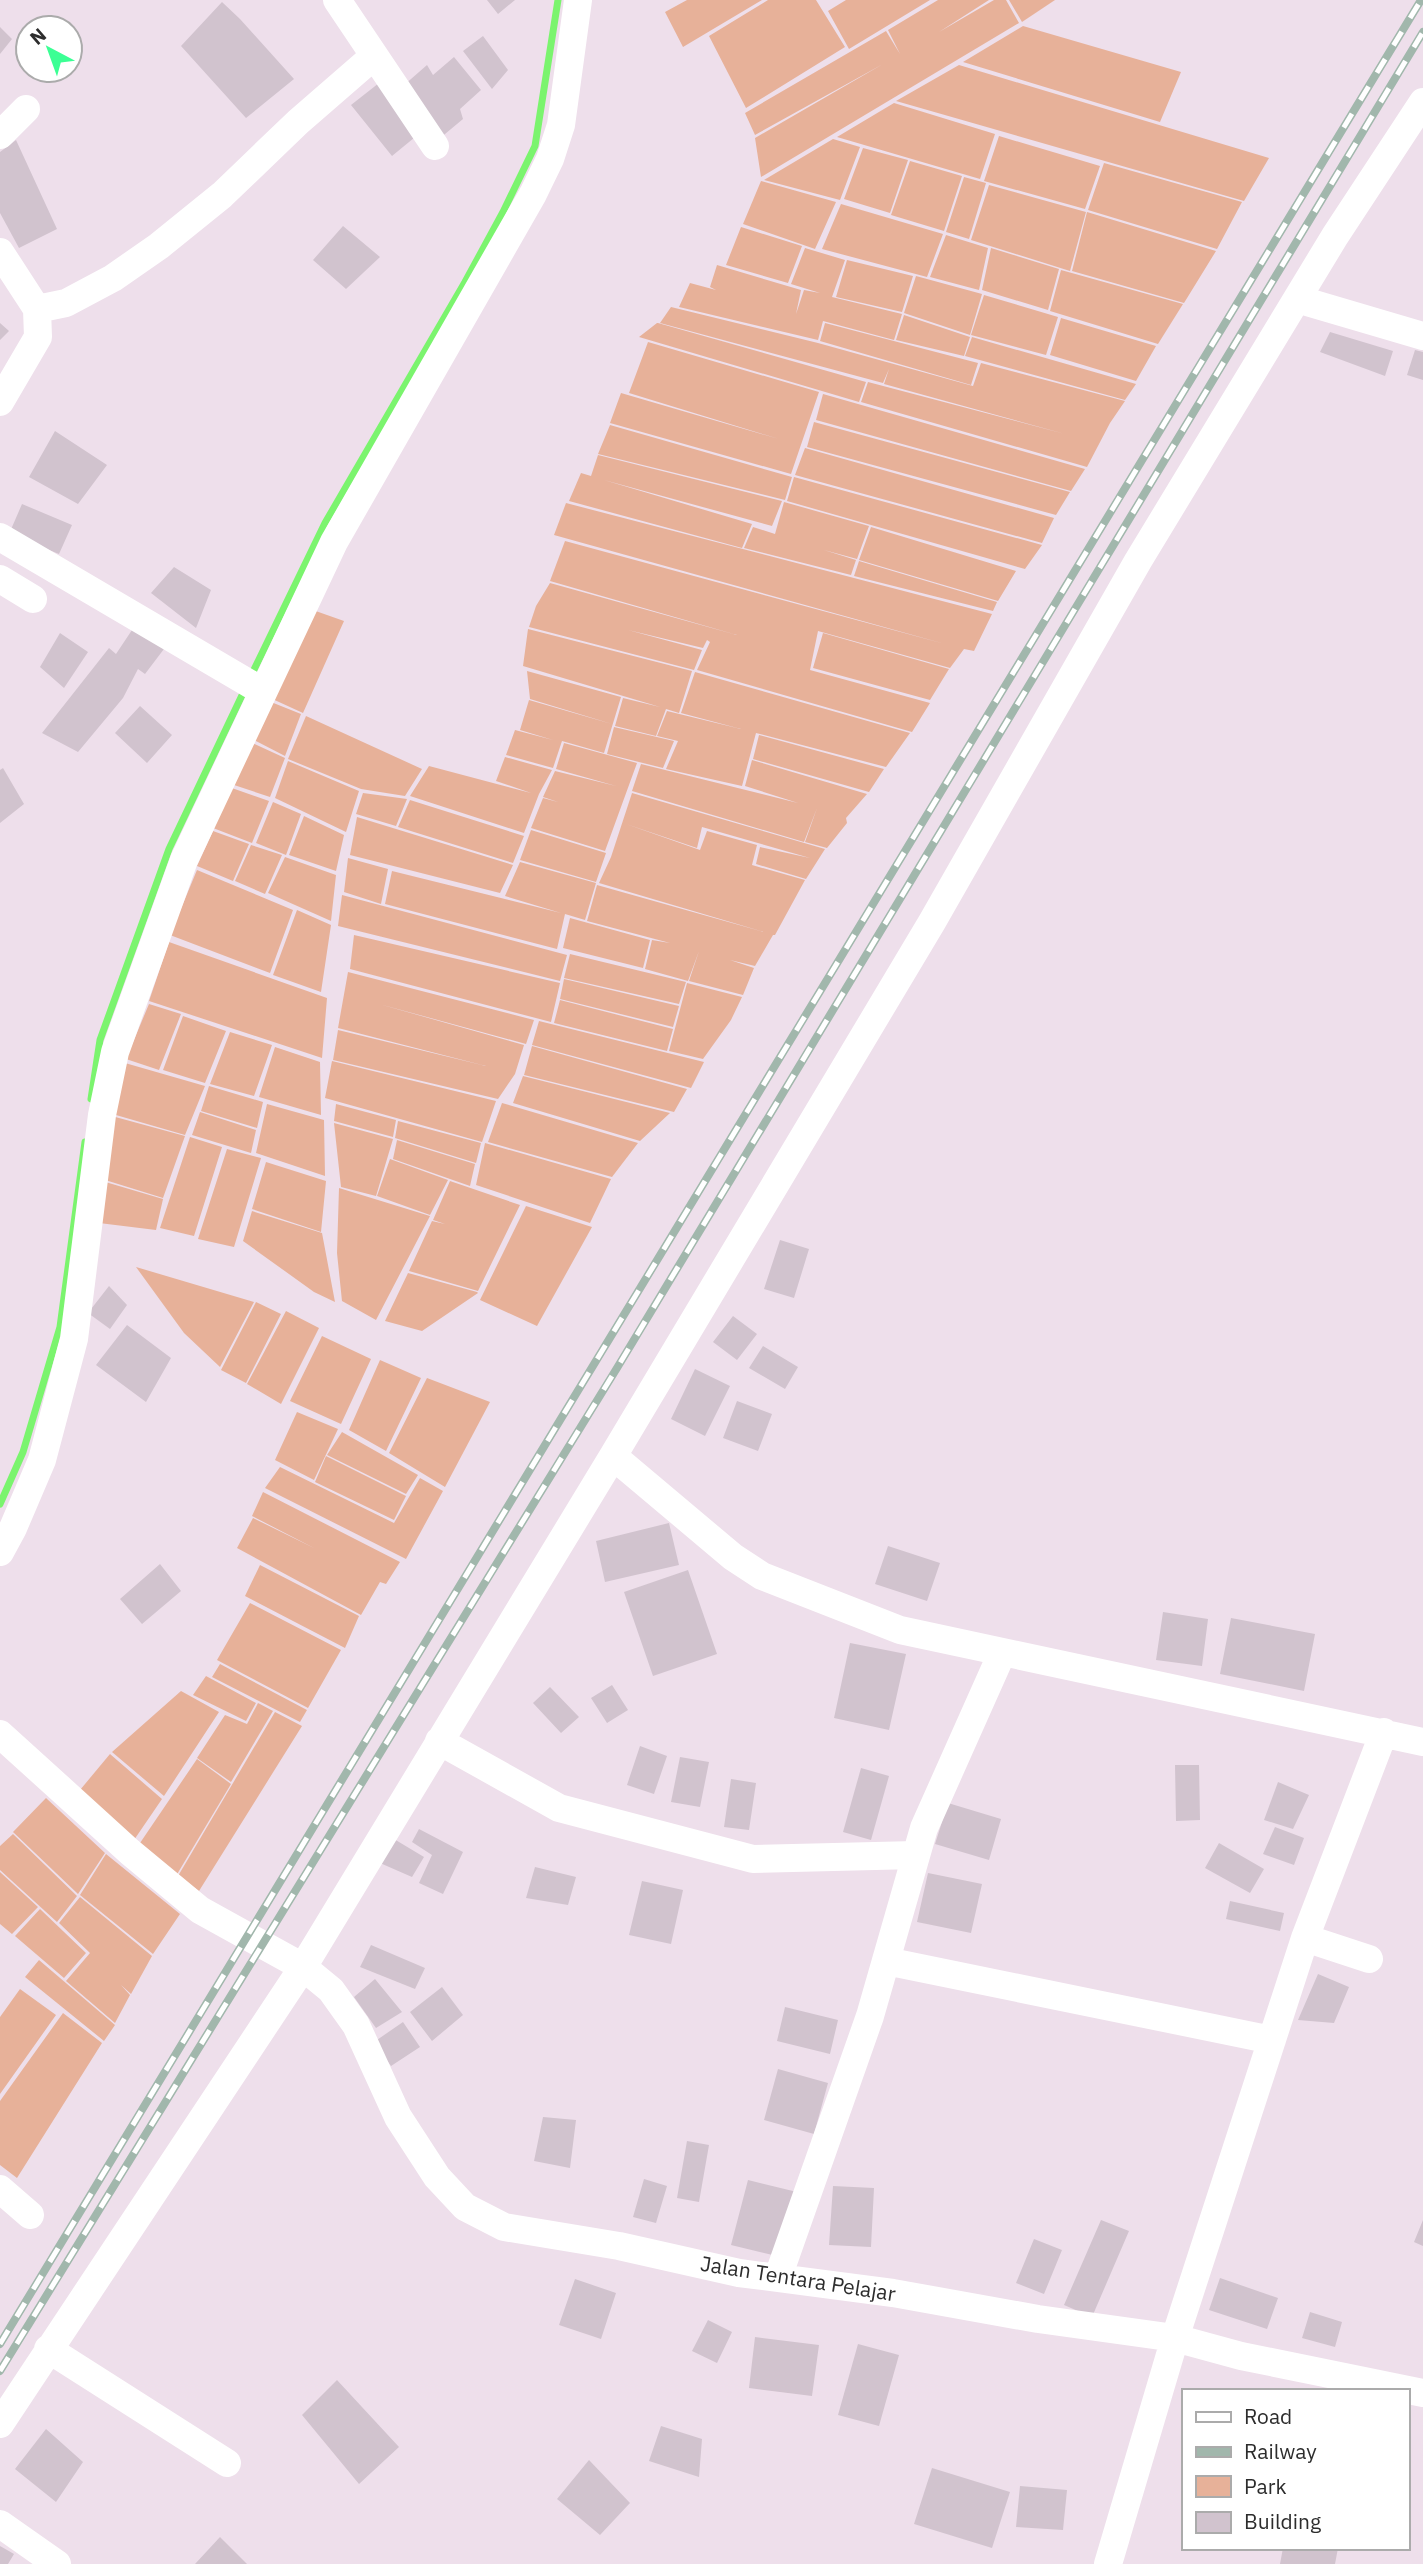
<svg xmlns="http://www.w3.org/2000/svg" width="1423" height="2564" font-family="'IBM Plex Sans',sans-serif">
<rect width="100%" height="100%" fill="#eedfeb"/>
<path fill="#e7b199" d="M687,0H762L683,47L665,12Z
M768,0H816L845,47L746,108L709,36Z
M846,0H930L849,49L828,11Z
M938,0H989L939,32L994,0H1006L1019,23L761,177L755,138L883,64L755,135L745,113L886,31L900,54L888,30Z
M1009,0H1055L1022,22Z
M1023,26L1181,72L1160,122L963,62Z
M959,65L1269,158L1244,201L896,101Z
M894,103L995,134L980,179L837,137Z
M999,136L1100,166L1085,209L984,181Z
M833,139L860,147L840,200L764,180Z
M863,148L908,160L890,213L844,199Z
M910,161L962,176L944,231L891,215Z
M1104,163L1242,202L1217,249L1088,210Z
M964,177L986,183L969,239L946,232Z
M761,181L836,202L815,249L743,224Z
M989,185L1086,212L1070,271L971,240Z
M841,204L943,234L927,277L822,249Z
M1087,212L1216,251L1184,303L1072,271Z
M741,227L802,246L788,283L726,265Z
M946,235L988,248L979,290L930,277Z
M805,248L845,260L832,297L902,314L894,340L823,321L818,340L679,307L690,283L716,290L710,287L717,265L801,290L796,314L804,290L820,293L791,284Z
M991,248L1059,269L1048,310L982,290Z
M847,260L913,276L902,312L836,297Z
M1061,270L1183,304L1158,344L1050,311Z
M916,276L982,294L970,335L904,313Z
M984,295L1058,317L1046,355L971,335Z
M671,307L818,343L973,386L981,363L1125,401L1110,423L1087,467L861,402L868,382L1065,434L884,384L889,369L883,383L660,323Z
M904,315L970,337L964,356L896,340Z
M1061,318L1156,346L1136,381L1050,355Z
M657,323H658L866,382L859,402L639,337Z
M825,323L978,363L971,385L820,341Z
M972,337L1136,384L1125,400L965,356Z
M648,342L819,392L791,474L610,423L621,393L779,439L629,393Z
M823,394L1085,469L1071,491L816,420Z
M814,422L1070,492L1056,515L807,447Z
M610,425L792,477L785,500L598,454Z
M805,448L1054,518L1042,543L795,475Z
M598,455L782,501L772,526L604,480L752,524L742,548L569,501L581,473L591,476Z
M794,477L1042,545L1025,569L787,501Z
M784,502L869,526L857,559L824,550L856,560L851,575L744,548L753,527L775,534Z
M566,503L992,614L974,651L964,649L950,668L818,631L810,670L930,703L912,732L697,670L710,642L707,640L703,648L628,630L702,650L694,670L529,627L536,606L550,583L737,635L550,581L565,541L945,644L554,535Z
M871,527L1016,571L998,601L859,560Z
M859,561L997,602L993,611L854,576Z
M310,609L344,621L303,713L268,697Z
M528,629L692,671L679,713L666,709L656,736L615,726L623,698L660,707L523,666Z
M823,633L949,669L930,700L813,668Z
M527,671L621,697L604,753L562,741L553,768L506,755L515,730L553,740L520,730L529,700L612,724L530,699Z
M695,672L910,733L886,767L756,733L742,786L666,769L678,741L657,736L667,711L741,729L681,713Z
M271,702L301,714L285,756L252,739Z
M306,716L422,769L405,796L361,789L288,759Z
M614,727L674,741L663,768L607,754Z
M759,735L884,769L869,792L753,759Z
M250,742L285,758L270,797L231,784Z
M564,743L637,763L605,851L531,828L543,798L558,802L543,797L555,771L616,786L556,769Z
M505,757L552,770L539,794L524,833L410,796L429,766L531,793L496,781Z
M752,760L867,794L846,818L847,823L827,848L805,842L817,808L804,842L632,791L641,764L798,803L745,786Z
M288,761L359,791L346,832L275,798Z
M229,787L269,801L252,843L213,828Z
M363,793L407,799L396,826L356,814Z
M632,793L825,849L806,879L756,864L760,847L810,858L702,827L697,848L626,824L700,850L707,831L757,845L752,865L805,880L775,935H773L755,966L730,960L754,968L743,995L689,981L699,951L688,981L645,969L652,940L670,943L587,921L597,885L764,932L599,883L611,857Z
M410,800L524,836L513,863L398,827Z
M273,802L301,814L286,855L256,843Z
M304,816L344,835L336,871L289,855Z
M357,817L513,865L500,893L350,855Z
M531,830L606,853L596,882L520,860Z
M213,831L249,844L233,881L197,866Z
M251,845L282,855L265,894L235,881Z
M285,857L336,875L331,921L268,893Z
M348,858L388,869L381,904L344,892Z
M520,862L596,883L585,920L565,914L557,949L385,904L392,871L561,913L505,896Z
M197,870L293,910L270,973L170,935Z
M342,895L567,955L560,981L338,926Z
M297,910L331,925L321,992L273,975Z
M570,918L650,940L643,968L563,948Z
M354,935L560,983L551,1022L350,969Z
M169,942L327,998L322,1058L149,1001Z
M570,954L686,982L679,1004L564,978Z
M348,972L534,1020L526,1044L379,1004L524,1045L515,1074L498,1099L333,1060L338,1030L486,1066L338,1028Z
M564,979L679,1006L673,1027L560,999Z
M687,983L742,997L731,1020L703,1059L669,1051Z
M560,1000L673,1029L667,1051L554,1023Z
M149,1004L181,1014L159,1070L126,1059Z
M183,1016L226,1031L205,1083L163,1070Z
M539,1021L704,1062L691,1088L532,1045Z
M230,1032L272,1045L254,1096L210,1084Z
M532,1046L687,1089L674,1112L524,1075Z
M275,1047L320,1062L321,1115L259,1097Z
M332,1061L496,1101L482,1142L325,1098Z
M125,1063L205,1086L185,1135L109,1113Z
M523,1076L670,1113L640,1141L513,1103Z
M209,1086L263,1102L257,1128L201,1111Z
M502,1103L638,1143L612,1177L488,1142Z
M267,1104L324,1120L325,1176L256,1153Z
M336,1104L396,1120L393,1137L334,1121Z
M200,1112L256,1130L251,1153L192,1135Z
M108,1115L185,1136L163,1198L102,1179Z
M398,1121L481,1143L476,1163L395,1138Z
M334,1123L393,1139L376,1196L341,1187Z
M190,1137L222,1147L194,1236L160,1228Z
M397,1140L475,1164L470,1186L393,1159Z
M485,1143L611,1179L590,1223L476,1185Z
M227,1149L261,1158L234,1247L198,1239Z
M390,1159L448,1180L430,1215L377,1196Z
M266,1162L326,1181L321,1232L252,1209Z
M102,1181L163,1199L156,1230L99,1223Z
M450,1181L520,1205L478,1291L409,1271L432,1221L445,1224L433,1220Z
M339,1188L430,1216L376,1320L342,1301L337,1253Z
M526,1206L592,1227L537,1326L480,1300Z
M252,1211L322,1233L335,1302L314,1292L243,1241Z
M136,1267L254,1302L220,1367L184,1333Z
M408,1273L477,1292L478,1293L422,1331L385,1321Z
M256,1302L281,1314L246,1383L221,1370Z
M286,1311L319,1328L281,1404L247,1384Z
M322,1336L371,1359L341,1424L290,1401Z
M380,1360L421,1378L386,1451L349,1430Z
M427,1378L490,1402L445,1487L389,1453Z
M297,1412L338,1429L314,1480L275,1460Z
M342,1432L418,1475L406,1494L327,1455Z
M326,1456L406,1496L394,1520L315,1482Z
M280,1467L394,1523L420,1478L443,1491L406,1559L265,1488Z
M263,1492L400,1562L386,1584L380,1582L361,1615L237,1548L253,1518L314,1548L252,1516Z
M260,1565L359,1616L345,1648L245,1596Z
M250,1603L341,1650L308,1708L217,1660Z
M220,1664L307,1710L300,1722L212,1677Z
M206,1676L256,1703L246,1721L193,1695Z
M181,1691L219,1712L164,1796L112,1752Z
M258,1703L273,1711L231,1782L197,1758L225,1715L247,1724Z
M275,1712L302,1726L199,1891L178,1876Z
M110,1754L162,1799L134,1840L80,1790Z
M197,1759L231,1784L176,1876L140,1843Z
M46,1798L105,1853L78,1894L13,1832Z
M13,1834L77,1896L57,1922L0,1870V1846Z
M106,1854L180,1914L153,1954L80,1895Z
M0,1872L38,1907L12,1934L0,1924Z
M80,1897L152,1956L131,1994L121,1985L130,1995L115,2023L66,1981L90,1953L59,1923Z
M40,1909L86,1953L64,1978L15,1936Z
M39,1960L115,2025L104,2041L25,1977Z
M20,1989L56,2015L0,2094V2017Z
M63,2013L102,2043L17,2178L0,2165V2101Z"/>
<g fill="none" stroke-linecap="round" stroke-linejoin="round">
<path stroke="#7bf46e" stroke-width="7" d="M250,678L325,523L465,282L503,212L535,146L558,0
M91,1099L100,1040L169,849L245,689
M0,1504L23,1452L60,1327L85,1142"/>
</g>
<path fill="#d1c3ce" d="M487,0H515L498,14Z
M222,2L240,19L294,79L246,118L181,46Z
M0,27L12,39L0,54Z
M483,36L508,70L492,89L463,51Z
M454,57L481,90L460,109L463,119L439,139L403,86L427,65L433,75Z
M379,83L420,133L392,156L351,105Z
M16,140L57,229L19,248L0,213V152Z
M343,226L380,257L346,289L313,260Z
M0,323L9,331L0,340Z
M1330,332L1393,351L1385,376L1320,352Z
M1415,350L1423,352V380L1407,375Z
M55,431L107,465L78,504L29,477Z
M22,504L72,525L59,554L9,534Z
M174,567L211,590L196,628L151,593Z
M136,624L167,645L145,674L138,669L123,698L78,752L42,733L109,648L116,654Z
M60,633L88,652L64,688L40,667Z
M140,706L172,735L147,763L115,733Z
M3,768L24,804L0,823V770Z
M780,1240L809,1249L794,1298L764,1289Z
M109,1286L127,1305L110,1329L88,1313Z
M733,1316L757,1334L737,1360L713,1342Z
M127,1325L171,1358L146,1402L96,1365Z
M763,1346L798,1367L785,1389L749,1368Z
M695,1369L730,1386L705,1436L671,1419Z
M737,1401L772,1414L758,1451L723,1438Z
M669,1523L679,1565L605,1582L596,1541Z
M888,1546L940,1563L927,1601L875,1584Z
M160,1564L181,1591L142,1624L120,1599Z
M688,1570L717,1654L653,1676L624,1592Z
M1163,1612L1208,1619L1202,1666L1156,1660Z
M1231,1618L1315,1634L1304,1691L1220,1674Z
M850,1643L906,1654L889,1730L834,1718Z
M612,1685L628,1710L607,1723L591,1698Z
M550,1687L579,1717L561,1733L533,1703Z
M640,1746L667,1756L654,1794L627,1785Z
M680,1757L709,1762L700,1807L671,1802Z
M1175,1765H1199L1200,1820L1176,1821Z
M861,1768L889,1776L871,1840L843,1832Z
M731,1779L756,1783L749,1830L724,1827Z
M1278,1782L1309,1795L1293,1829L1264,1820Z
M948,1803L1001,1819L989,1860L935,1844Z
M1275,1827L1304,1838L1294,1865L1263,1854Z
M419,1829L463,1852L443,1894L419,1883L432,1855L412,1842Z
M394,1839L424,1857L412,1877L380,1863Z
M1219,1843L1264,1869L1250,1893L1205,1868Z
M535,1867L576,1877L568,1905L526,1898Z
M928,1873L982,1884L971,1933L917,1922Z
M642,1881L683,1890L671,1944L629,1935Z
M1230,1901L1284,1913L1280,1931L1226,1919Z
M371,1945L425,1968L415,1989L360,1967Z
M1318,1974L1349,1987L1334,2023L1298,2020Z
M375,1979L402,2012L376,2028L354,1997Z
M442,1987L463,2015L432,2041L410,2012Z
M785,2007L838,2020L830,2054L777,2041Z
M403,2022L420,2047L391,2066L374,2042Z
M778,2069L828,2083L814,2134L764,2120Z
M543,2117L576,2120L570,2168L534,2161Z
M687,2141L709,2145L699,2202L677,2198Z
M644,2179L667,2186L656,2223L633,2217Z
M748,2180L797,2192L781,2257L731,2245Z
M833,2186L874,2188L871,2247L829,2245Z
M1101,2220L1129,2231L1092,2317L1064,2305Z
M1423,2220V2246L1414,2242Z
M1034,2239L1062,2250L1044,2294L1016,2283Z
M1220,2278L1278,2298L1267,2329L1209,2310Z
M575,2279L616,2293L601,2339L559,2325Z
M1310,2312L1342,2322L1335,2347L1302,2338Z
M708,2320L732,2332L717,2363L692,2351Z
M755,2337L819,2345L812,2396L749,2388Z
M858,2344L899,2355L879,2426L838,2415Z
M337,2380L399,2447L359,2484L302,2415Z
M661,2426L702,2439L699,2477L649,2461Z
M46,2429L83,2462L56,2502L15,2469Z
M589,2460L630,2503L600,2535L557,2499Z
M932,2468L1010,2492L992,2548L914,2524Z
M1020,2486L1067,2490L1063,2530L1016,2527Z
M220,2537L247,2564H195Z
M0,2546L14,2554L8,2564H0Z
M1283,2548H1338L1335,2564H1280Z"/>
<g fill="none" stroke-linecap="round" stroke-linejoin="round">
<path stroke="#fff" stroke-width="28" d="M337,0L435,146
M0,135L26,109
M0,252L37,309L38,337L0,402
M1297,299L1423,336
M37,309L66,303L113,278L159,246L222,195L298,122L374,56
M0,537L262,691
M0,579L33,599
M613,1456L733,1557L762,1576L900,1630L1423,1742
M0,1552L13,1528L42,1460L74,1339L102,1115L115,1052L184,860L334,542L533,194L550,159L561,125L578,0
M0,1734L130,1852L200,1910L303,1967L331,1990L356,2025L398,2117L437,2177L465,2207L504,2227L619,2246L739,2273L893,2293L1038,2319L1175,2338L1241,2356L1423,2393
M439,1741L559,1808L753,1859L916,1855
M1305,1938L1369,1959
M886,1961L1272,2040
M0,2189L30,2215
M778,2277L870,2016L924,1828L1002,1653
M48,2349L227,2463
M0,2424L303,1967L613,1456L932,922L1138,561L1335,236L1423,102
M0,2524L57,2564
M1108,2564L1175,2338L1305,1938L1384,1732"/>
<g stroke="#a1b7ac" stroke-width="8">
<path id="rail" d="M0,2344L1421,0
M0,2371L617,1368L1423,32"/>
</g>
<use href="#rail" stroke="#fff" stroke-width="5" stroke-dasharray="16" stroke-linecap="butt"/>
</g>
<g text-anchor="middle" stroke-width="5" stroke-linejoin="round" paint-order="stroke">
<g font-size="21" fill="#2d2d2d" stroke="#fff">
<text transform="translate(798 2279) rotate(9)" y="7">Jalan Tentara Pelajar</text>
</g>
</g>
<rect x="1182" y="2389" width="228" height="161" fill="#ffffff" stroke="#ababab" stroke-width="2"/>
<rect x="1196" y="2412" width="35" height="10" fill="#ffffff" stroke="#ababab" stroke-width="2"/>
<text x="1244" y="2424" font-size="21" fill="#2d2d2d">Road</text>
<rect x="1196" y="2447" width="35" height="10" fill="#a1b7ac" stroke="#ababab" stroke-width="2"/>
<text x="1244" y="2459" font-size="21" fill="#2d2d2d">Railway</text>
<rect x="1196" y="2476" width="35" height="21" fill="#e7b199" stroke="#ababab" stroke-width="2"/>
<text x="1244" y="2494" font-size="21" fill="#2d2d2d">Park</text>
<rect x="1196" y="2512" width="35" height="21" fill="#d1c3ce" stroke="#ababab" stroke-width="2"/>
<text x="1244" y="2529" font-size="21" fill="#2d2d2d">Building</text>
<g transform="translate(49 49) rotate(319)"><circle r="33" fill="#ffffff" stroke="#ababab" stroke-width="2"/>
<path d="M0-5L12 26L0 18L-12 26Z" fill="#3bff94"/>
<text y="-10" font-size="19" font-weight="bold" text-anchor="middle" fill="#2d2d2d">N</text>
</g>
</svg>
